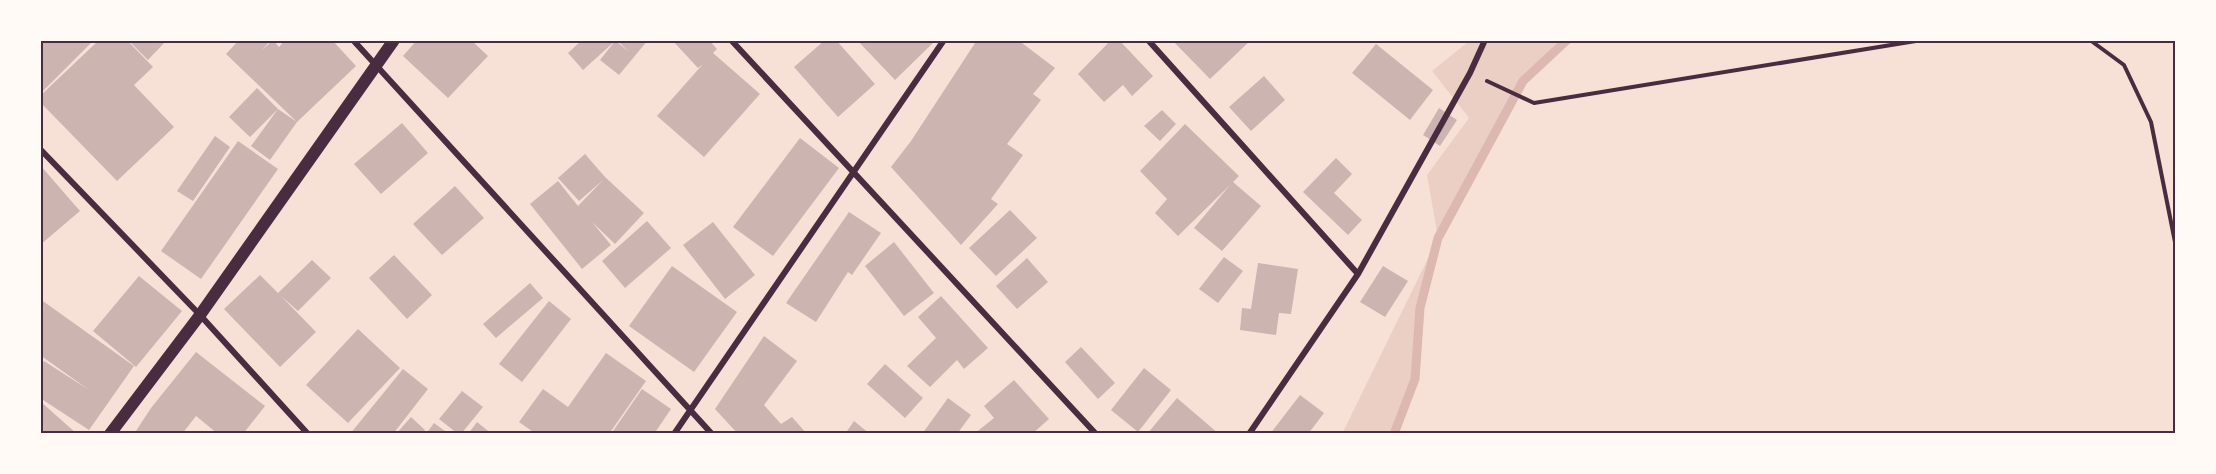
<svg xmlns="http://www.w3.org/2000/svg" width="2216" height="474" font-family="'PT Sans',sans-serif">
<rect width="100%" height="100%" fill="#f7e1d7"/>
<path fill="#ebcfc5" d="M1469,41H1567L1523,81L1438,238L1420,308L1415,379L1394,433L1342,434L1438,238L1427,175L1469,118L1432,71Z"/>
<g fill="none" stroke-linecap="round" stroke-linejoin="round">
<path stroke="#dcb8b0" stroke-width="9" d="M1394,434L1415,379L1420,308L1438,238L1523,81L1567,40"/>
</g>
<path fill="#ccb4b1" d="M40,40H94L40,94Z
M99,40H127L153,67L134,85L174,127L117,181L40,102V96Z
M128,40H163L165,42L148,60Z
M239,40H271L262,50L273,40L279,47L285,40H332L356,66L297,122L270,160L251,146L278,109L250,137L229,117L257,88L278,109L297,122L226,54Z
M417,40H471L488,56L448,98L403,56Z
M582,40H615L630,53L617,40H648L619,75L600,60L615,41L583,70L568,53Z
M672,40H709L717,49L713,53L760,94L704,157L657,116L703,64L698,68Z
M825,40H836L875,84L838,117L794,67Z
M857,40H936L895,80Z
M977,40H1018L1055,68L1033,94L1041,100L1007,144L1023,155L991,199L998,204L961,245L891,167L911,141Z
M1111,40H1119L1153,76L1132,96L1123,85L1104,102L1078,74Z
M1172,40H1251L1210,79Z
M1376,44L1433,90L1410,120L1352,73Z
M1264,76L1285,100L1251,131L1229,107Z
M1439,108L1457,120L1440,146L1423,135Z
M1162,110L1176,124L1160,141L1144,126Z
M402,123L428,153L381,194L354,164Z
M1185,124L1239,176L1233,182L1261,206L1222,251L1194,228L1230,185L1178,236L1155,213L1167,199L1140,171Z
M215,136L230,147L193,201L177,191Z
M800,138L839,168L773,256L733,227Z
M238,141L278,169L201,279L161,251Z
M585,154L605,177L644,213L615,244L592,222L611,245L582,269L530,204L558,181L578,206L603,180L579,201L558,178Z
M1336,158L1352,174L1334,193L1362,220L1348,235L1303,192Z
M40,165L80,211L40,245Z
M455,186L484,218L442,255L413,224Z
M1010,210L1037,238L996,276L969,248Z
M849,212L881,233L852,275L848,272L816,322L786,303Z
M647,221L671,248L625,288L602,261Z
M713,222L755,275L725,299L683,245Z
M894,242L934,293L904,316L865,266Z
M394,255L432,295L407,319L369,278Z
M1224,257L1243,271L1218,303L1199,289Z
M1027,258L1048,282L1017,309L996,286Z
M312,260L331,278L298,311L281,296L316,332L280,367L224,309L260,275L278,293Z
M1258,263L1298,269L1291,314L1279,313L1276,335L1240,330L1242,308L1251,309Z
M672,266L737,312L694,372L629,326Z
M1383,266L1408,281L1385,317L1360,302Z
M139,276L182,311L136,367L93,331Z
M530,283L543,298L496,338L483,324Z
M941,296L988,348L964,369L957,360L930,387L907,366L936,338L918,317Z
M40,299L134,366L89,430L40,398V366L44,361L89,390L40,355Z
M549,301L571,319L522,382L499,364Z
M358,329L400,368L348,423L306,385Z
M764,336L797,361L764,405L781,424L792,417L807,434H738L715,409Z
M1081,347L1115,383L1098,399L1065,362Z
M196,352L265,406L243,434H218L196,416L182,434H134L151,408Z
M606,353L646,381L609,434H536L519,422L543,389L568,407Z
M885,364L923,398L905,418L867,384Z
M1144,368L1171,390L1138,432L1111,410Z
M403,369L428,389L393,434H350Z
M1014,380L1049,419L1032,434H974L994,418L984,406Z
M642,389L671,409L654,434H611Z
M462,391L483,407L461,434H458L439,419Z
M1300,395L1324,413L1308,434H1270Z
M948,398L971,415L957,434H922Z
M1177,398L1219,434H1147Z
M40,401L77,434H40Z
M411,417L425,430L422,434H396Z
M854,421L870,434H845Z
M477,422L492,434H468Z
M434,423L449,434H426Z"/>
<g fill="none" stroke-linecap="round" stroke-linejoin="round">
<path stroke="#4a2c40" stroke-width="4" d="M2090,40L2124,65L2151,122L2176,247
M1487,81L1534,103L1922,40"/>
<path stroke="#4a2c40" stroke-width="6" d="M353,40L712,434
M731,40L1096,434
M1148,40L1358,274
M40,149L200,315L308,434
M674,434L944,40
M1249,434L1358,274L1470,73L1485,40"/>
<path stroke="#4a2c40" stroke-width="12" d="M110,434L200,315L394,40"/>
</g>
<rect width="2216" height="474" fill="none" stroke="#fffaf5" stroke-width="84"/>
<rect x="42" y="42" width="2132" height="390" fill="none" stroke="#4a2c40" stroke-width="2"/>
</svg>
